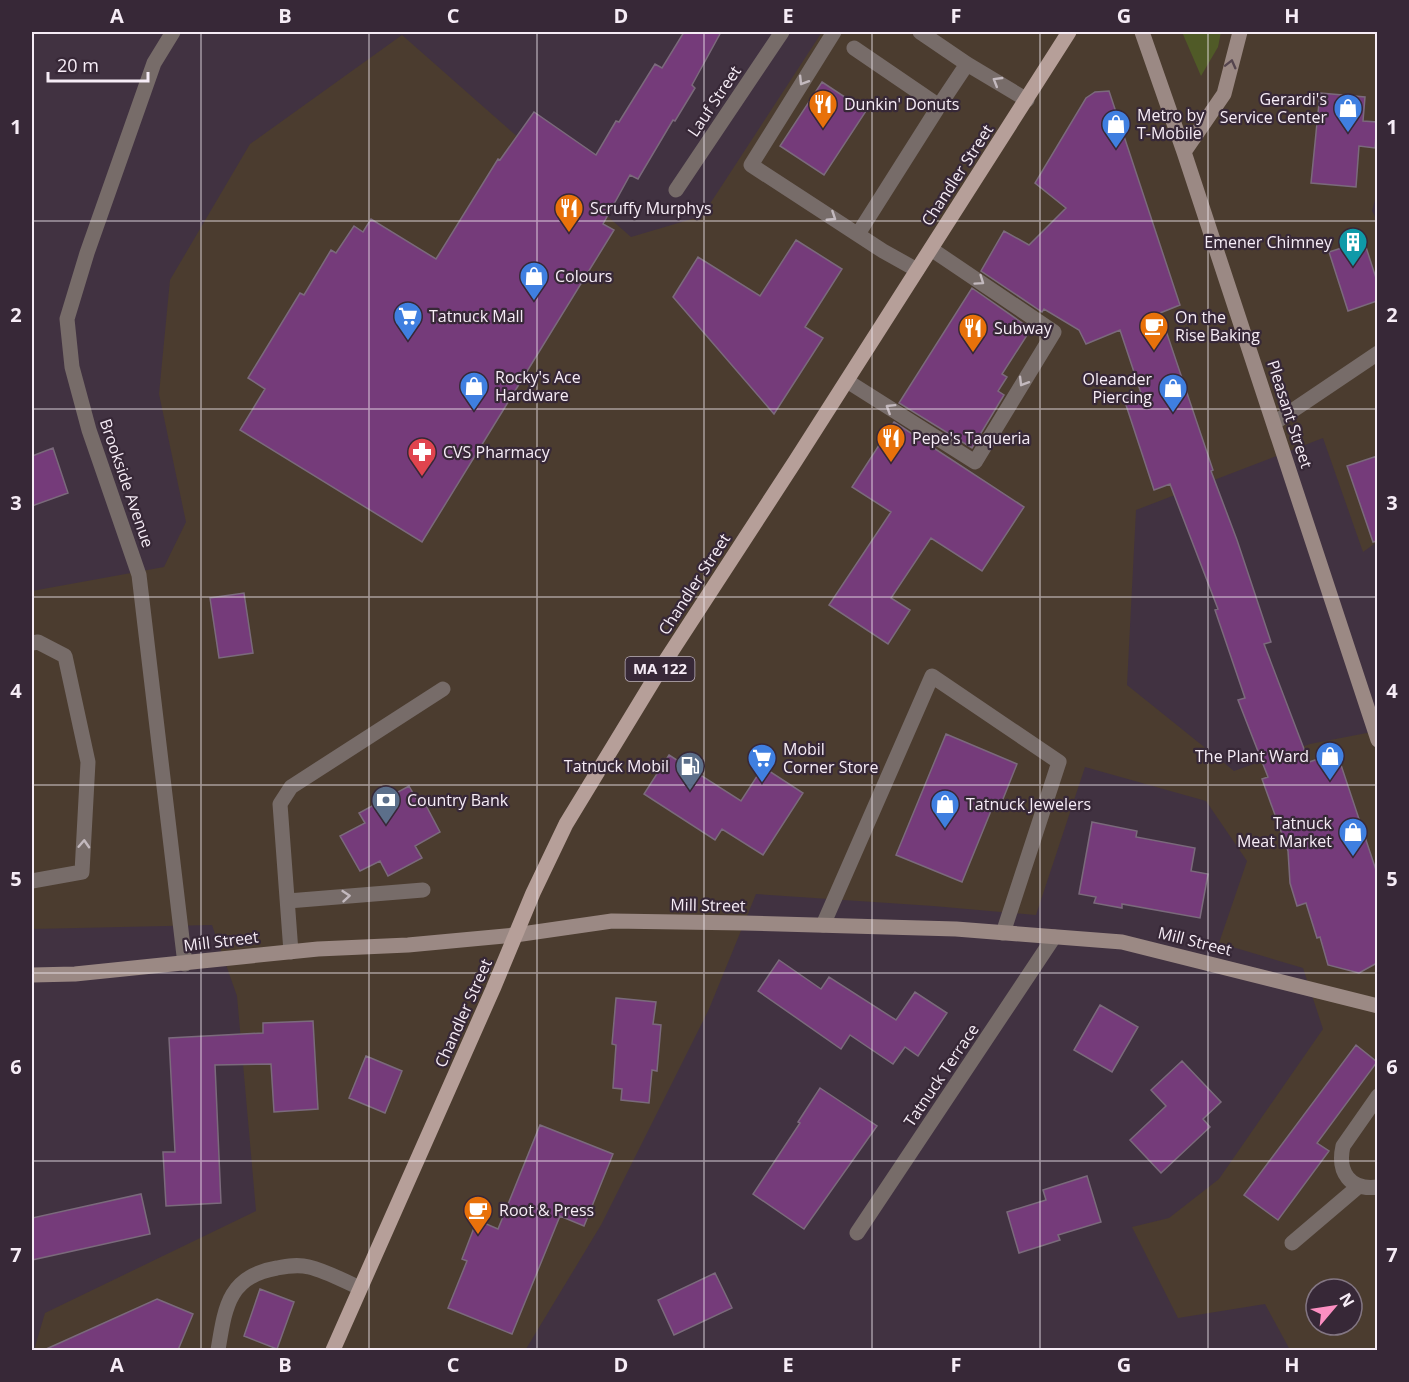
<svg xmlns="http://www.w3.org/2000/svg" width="1409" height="1382" font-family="'Open Sans',sans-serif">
<rect width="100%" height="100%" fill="#413241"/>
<path fill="#4b3c2f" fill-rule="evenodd" d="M822,32H1377L1378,188L1372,211L1378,222L1377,542L1363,552L1323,438L1136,510L1127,685L1234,771L1310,744L1377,731V1350H1290L1265,1304L1178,1318L1132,1227L1169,1218L1219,1179L1323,1029L1303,968L1219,943L1247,861L1206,801L1085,767L1036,915L933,906L756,894L709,1009L601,1225L526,1349L34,1350L45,1313L256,1211L237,996L212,925L32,929V591L164,567L186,522L159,394L170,280L250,144L402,35L631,237L702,216ZM1316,1289H1352V1325H1316Z"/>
<path fill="#505a27" d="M1182,32H1221L1218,47L1201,76Z"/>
<path fill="#753b7a" stroke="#7b6a7c" stroke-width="1.5" d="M684,32H721L692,85L695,88L675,121L673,120L638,179L630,175L603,224L614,230L422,542L240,430L265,389L248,378L300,293L304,295L331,250L336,253L354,226L363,232L371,219L436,259L498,159L500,160L534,112L596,155L616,121L619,122L655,64L662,68Z
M822,82L866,111L824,175L780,146Z
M1109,91L1180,305L1160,313L1213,470L1211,471L1237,540L1271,642L1264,644L1309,762L1337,753L1377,873V963L1359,973L1328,965L1320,937L1317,938L1306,903L1297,906L1290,883L1288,851L1262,779L1268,777L1238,700L1245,698L1215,610L1218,609L1170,484L1154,490L1124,399L1141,393L1120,330L1086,344L1079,330L1044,309L1042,312L981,271L1004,231L1029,245L1066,208L1035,183L1086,98L1095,92Z
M1320,93L1365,97L1363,121L1377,122L1375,148L1359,146L1356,187L1311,183Z
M796,240L842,269L805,327L823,338L774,414L673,297L698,257L760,296Z
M1364,241L1377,281V301L1348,311L1329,252Z
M972,288L1031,329L1002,374L1007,377L998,391L1004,395L972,448L899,403Z
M894,422L1024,507L982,571L931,538L891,598L910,610L888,644L829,605L891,512L852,487Z
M53,448L68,493L32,506V456Z
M1377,456V541L1373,542L1347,466Z
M244,593L253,653L219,658L210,598Z
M946,734L1017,764L1001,804L995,801L962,882L896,855Z
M669,755L741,801L763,767L803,793L763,855L722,829L715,840L644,794Z
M409,786L417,800L422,798L440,832L415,846L422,858L388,876L380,861L360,871L340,836L365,823L359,813Z
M1092,822L1137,831L1136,837L1195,848L1191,871L1208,874L1200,918L1122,904V908L1094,903L1096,897L1079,894Z
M779,960L821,989L829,977L896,1020L915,992L947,1013L918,1056L905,1047L893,1064L850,1035L841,1049L758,991Z
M616,998L656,1002L653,1024L661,1025L657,1071L652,1070L649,1103L621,1100L622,1089L613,1088L616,1045L612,1044Z
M1100,1005L1138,1027L1112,1072L1074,1050Z
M313,1021L318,1109L274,1112L271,1064L215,1065L221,1203L166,1206L163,1152H175L169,1038L263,1033V1023Z
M1356,1045L1377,1062L1317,1143L1329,1151L1278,1220L1244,1195Z
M366,1056L402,1071L385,1113L349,1098Z
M1182,1061L1221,1102L1203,1119L1210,1127L1161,1173L1130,1140L1166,1106L1151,1090Z
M820,1088L877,1126L804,1229L753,1194L800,1123L798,1122Z
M540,1125L613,1154L584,1226L560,1216L512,1334L448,1308L467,1261L462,1259L477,1220L498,1229Z
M1087,1176L1101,1222L1058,1235L1060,1240L1019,1253L1007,1212L1046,1200L1043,1190Z
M141,1194L150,1234L32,1260V1218Z
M715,1273L732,1308L674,1335L658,1300Z
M260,1289L294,1302L277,1349L244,1336Z
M157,1299L193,1314L178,1350H44Z"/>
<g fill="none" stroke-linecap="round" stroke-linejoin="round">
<path stroke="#776c69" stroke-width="15" d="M834,32L751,165L883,251L917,270
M920,32L967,64L1027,100
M854,48L939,106L967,64
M858,234L939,106
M847,381L975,462L1054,332L931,249
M32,643L38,642L65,656L88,762L82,872L32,881
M288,901L423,890
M823,925L932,676L1059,762L1003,933
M291,952L280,804L291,787L443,689
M1378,1096L1343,1146C1337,1172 1350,1191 1378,1187
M1292,1243L1359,1186
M218,1350C225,1308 228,1276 277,1268C287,1266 298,1264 309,1267C326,1271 344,1281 360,1288"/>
<path stroke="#776c69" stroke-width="15" d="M173,32L154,63L87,253L67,319L72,367L89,430L139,575L185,964
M676,190L782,32
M1274,423L1378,353
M857,1233L1054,937"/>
<path stroke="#9b8984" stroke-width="15" d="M1142,32L1184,152L1378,740
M1184,152L1224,94L1240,32
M32,975L75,974L318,949L408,945L515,935L612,921L744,923L956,929L1122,942L1378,1006"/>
<path stroke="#b69f99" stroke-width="15" d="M333,1350L493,989L533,893L566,824L664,663L796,460L1069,32"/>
</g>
<defs><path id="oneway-chevron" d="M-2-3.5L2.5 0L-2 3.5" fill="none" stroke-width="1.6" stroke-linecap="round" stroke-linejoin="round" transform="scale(1.5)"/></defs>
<use stroke="#55454e" href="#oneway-chevron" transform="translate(1231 64) rotate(-76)"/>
<g stroke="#c3b9be">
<use href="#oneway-chevron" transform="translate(803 81) rotate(122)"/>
<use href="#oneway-chevron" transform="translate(997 81) rotate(-149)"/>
<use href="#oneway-chevron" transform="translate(832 217) rotate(33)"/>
<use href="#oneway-chevron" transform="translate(980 281) rotate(35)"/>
<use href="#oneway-chevron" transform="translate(1023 382) rotate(121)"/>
<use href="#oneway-chevron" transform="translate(890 408) rotate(-148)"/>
<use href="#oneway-chevron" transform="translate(84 844) rotate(-87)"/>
<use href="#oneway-chevron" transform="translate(346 896) rotate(-5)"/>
</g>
<path fill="none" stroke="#f6ecf6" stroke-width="1.5" stroke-opacity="0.55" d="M201,32V1350M369,32V1350M537,32V1350M704,32V1350M872,32V1350M1040,32V1350M1208,32V1350M32,221H1378M32,409H1378M32,597H1378M32,785H1378M32,973H1378M32,1161H1378"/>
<defs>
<g id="restaurant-pin" transform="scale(1.5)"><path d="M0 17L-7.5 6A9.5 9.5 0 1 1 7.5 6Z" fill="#e8710a" stroke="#372837"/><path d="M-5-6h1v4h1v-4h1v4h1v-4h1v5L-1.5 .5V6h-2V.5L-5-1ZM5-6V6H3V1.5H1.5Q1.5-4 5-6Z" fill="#fff"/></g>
<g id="shop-pin" transform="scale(1.5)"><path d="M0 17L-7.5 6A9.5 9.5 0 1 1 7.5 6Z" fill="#3f7fe0" stroke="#372837"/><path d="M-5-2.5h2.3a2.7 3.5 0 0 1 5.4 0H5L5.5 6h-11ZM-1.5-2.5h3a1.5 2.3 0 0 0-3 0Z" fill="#fff"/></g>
<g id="building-pin" transform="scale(1.5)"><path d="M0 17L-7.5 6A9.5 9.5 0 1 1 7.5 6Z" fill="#0f9aa8" stroke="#372837"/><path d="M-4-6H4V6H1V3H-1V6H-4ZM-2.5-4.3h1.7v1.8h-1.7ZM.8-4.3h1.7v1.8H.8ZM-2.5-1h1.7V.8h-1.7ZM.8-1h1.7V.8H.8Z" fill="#fff"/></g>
<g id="supermarket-pin" transform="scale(1.5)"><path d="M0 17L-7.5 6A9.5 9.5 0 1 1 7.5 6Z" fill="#3f7fe0" stroke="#372837"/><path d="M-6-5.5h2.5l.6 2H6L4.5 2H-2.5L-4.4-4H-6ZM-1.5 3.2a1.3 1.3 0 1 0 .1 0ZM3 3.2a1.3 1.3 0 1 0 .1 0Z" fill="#fff"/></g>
<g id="cafe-pin" transform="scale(1.5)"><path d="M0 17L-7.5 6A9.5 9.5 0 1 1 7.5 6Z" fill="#e8710a" stroke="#372837"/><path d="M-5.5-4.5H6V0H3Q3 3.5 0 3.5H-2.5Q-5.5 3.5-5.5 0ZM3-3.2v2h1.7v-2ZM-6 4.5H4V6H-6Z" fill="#fff"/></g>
<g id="pharmacy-pin" transform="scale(1.5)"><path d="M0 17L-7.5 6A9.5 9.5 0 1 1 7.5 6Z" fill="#e0444e" stroke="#372837"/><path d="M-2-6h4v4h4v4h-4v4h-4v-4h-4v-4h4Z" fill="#fff"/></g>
<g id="fuel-pin" transform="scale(1.5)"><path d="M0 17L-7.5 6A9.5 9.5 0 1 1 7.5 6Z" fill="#5c6f8a" stroke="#372837"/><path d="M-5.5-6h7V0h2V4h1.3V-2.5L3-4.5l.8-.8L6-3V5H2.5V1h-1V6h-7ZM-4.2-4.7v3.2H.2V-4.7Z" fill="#fff"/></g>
<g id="bank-pin" transform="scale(1.5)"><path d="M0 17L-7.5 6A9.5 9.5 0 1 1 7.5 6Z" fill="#5c6f8a" stroke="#372837"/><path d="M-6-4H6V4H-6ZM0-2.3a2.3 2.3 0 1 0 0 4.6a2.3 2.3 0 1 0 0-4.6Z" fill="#fff"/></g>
</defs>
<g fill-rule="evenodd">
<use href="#restaurant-pin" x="823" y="104"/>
<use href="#shop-pin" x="1348" y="108"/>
<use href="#shop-pin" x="1116" y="124"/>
<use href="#restaurant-pin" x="569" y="208"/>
<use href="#building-pin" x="1353" y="242"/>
<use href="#shop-pin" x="534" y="276"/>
<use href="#supermarket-pin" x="408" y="316"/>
<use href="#cafe-pin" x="1154" y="326"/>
<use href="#restaurant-pin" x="973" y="328"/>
<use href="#shop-pin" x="474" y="386"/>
<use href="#shop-pin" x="1173" y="388"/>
<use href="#restaurant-pin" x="891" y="438"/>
<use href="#pharmacy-pin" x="422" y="452"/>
<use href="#shop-pin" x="1330" y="756"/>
<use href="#supermarket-pin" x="762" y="758"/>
<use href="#fuel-pin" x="690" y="766"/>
<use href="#bank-pin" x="386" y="800"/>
<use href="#shop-pin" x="945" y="804"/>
<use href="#shop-pin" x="1353" y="832"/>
<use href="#cafe-pin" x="478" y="1210"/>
</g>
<g text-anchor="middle" stroke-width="4.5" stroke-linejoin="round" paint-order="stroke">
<rect fill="#372837" stroke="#bdb1bd" stroke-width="1.5" x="625.5" y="657" width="69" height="24" rx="4.5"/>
<g font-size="15" font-weight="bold" fill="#f6ecf6">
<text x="660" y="674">MA 122</text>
</g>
<g font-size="16" fill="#f6ecf6" stroke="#372837" text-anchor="start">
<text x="1327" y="105" text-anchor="end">Gerardi's<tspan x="1327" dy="18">Service Center</tspan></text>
<text x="844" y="110">Dunkin' Donuts</text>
<text x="1137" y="121">Metro by<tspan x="1137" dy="18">T-Mobile</tspan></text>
<text x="590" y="214">Scruffy Murphys</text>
<text x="1332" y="248" text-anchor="end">Emener Chimney</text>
<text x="555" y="282">Colours</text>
<text x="429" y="322">Tatnuck Mall</text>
<text x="1175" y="323">On the<tspan x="1175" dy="18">Rise Baking</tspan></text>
<text x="994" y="334">Subway</text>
<text x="495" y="383">Rocky's Ace<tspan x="495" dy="18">Hardware</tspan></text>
<text x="1152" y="385" text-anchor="end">Oleander<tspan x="1152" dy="18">Piercing</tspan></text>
<text x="912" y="444">Pepe's Taqueria</text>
<text x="443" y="458">CVS Pharmacy</text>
<text x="783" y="755">Mobil<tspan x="783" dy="18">Corner Store</tspan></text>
<text x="1309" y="762" text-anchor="end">The Plant Ward</text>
<text x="669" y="772" text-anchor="end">Tatnuck Mobil</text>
<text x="407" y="806">Country Bank</text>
<text x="966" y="810">Tatnuck Jewelers</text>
<text x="1332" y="829" text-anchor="end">Tatnuck<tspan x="1332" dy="18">Meat Market</tspan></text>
<text x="499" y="1216">Root &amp; Press</text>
</g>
<g font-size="16" fill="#f6ecf6" stroke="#372837">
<text transform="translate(714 101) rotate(-56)" y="6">Lauf Street</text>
<text transform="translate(957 175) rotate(-57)" y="6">Chandler Street</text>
<text transform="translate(1290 414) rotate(72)" y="6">Pleasant Street</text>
<text transform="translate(127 483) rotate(71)" y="6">Brookside Avenue</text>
<text transform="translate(694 584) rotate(-57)" y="6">Chandler Street</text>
<text transform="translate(708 905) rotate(1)" y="6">Mill Street</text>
<text transform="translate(221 941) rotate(-7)" y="6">Mill Street</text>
<text transform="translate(1195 941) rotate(14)" y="6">Mill Street</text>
<text transform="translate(463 1013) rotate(-66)" y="6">Chandler Street</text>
<text transform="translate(941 1075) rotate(-56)" y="6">Tatnuck Terrace</text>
</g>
</g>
<rect width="1409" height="1382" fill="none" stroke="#372837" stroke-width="66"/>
<g transform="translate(1334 1307) rotate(61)"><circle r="28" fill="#372837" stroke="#837683" stroke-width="1.5"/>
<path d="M0-4.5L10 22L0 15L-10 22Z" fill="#fc8fc2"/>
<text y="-9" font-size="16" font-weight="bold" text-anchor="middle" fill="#f6ecf6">N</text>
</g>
<path d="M48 72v9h100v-9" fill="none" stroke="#f6ecf6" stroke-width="3"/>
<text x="57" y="72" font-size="18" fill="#f6ecf6" stroke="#372837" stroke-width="4.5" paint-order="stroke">20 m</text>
<rect x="33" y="33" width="1343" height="1316" fill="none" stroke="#f6ecf6" stroke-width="2"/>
<g font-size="20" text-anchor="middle" font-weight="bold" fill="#f6ecf6">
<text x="117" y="23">A</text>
<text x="285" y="23">B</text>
<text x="453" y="23">C</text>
<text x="621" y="23">D</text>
<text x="788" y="23">E</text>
<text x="956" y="23">F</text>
<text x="1124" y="23">G</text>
<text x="1292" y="23">H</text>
<text x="16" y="134">1</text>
<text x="1392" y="134">1</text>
<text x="16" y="322">2</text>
<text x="1392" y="322">2</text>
<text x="16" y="510">3</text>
<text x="1392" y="510">3</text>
<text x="16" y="698">4</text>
<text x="1392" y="698">4</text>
<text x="16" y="886">5</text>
<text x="1392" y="886">5</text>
<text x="16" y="1074">6</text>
<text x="1392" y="1074">6</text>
<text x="16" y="1262">7</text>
<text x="1392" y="1262">7</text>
<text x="117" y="1372">A</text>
<text x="285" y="1372">B</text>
<text x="453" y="1372">C</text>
<text x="621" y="1372">D</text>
<text x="788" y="1372">E</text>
<text x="956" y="1372">F</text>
<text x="1124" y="1372">G</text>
<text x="1292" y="1372">H</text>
</g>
</svg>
